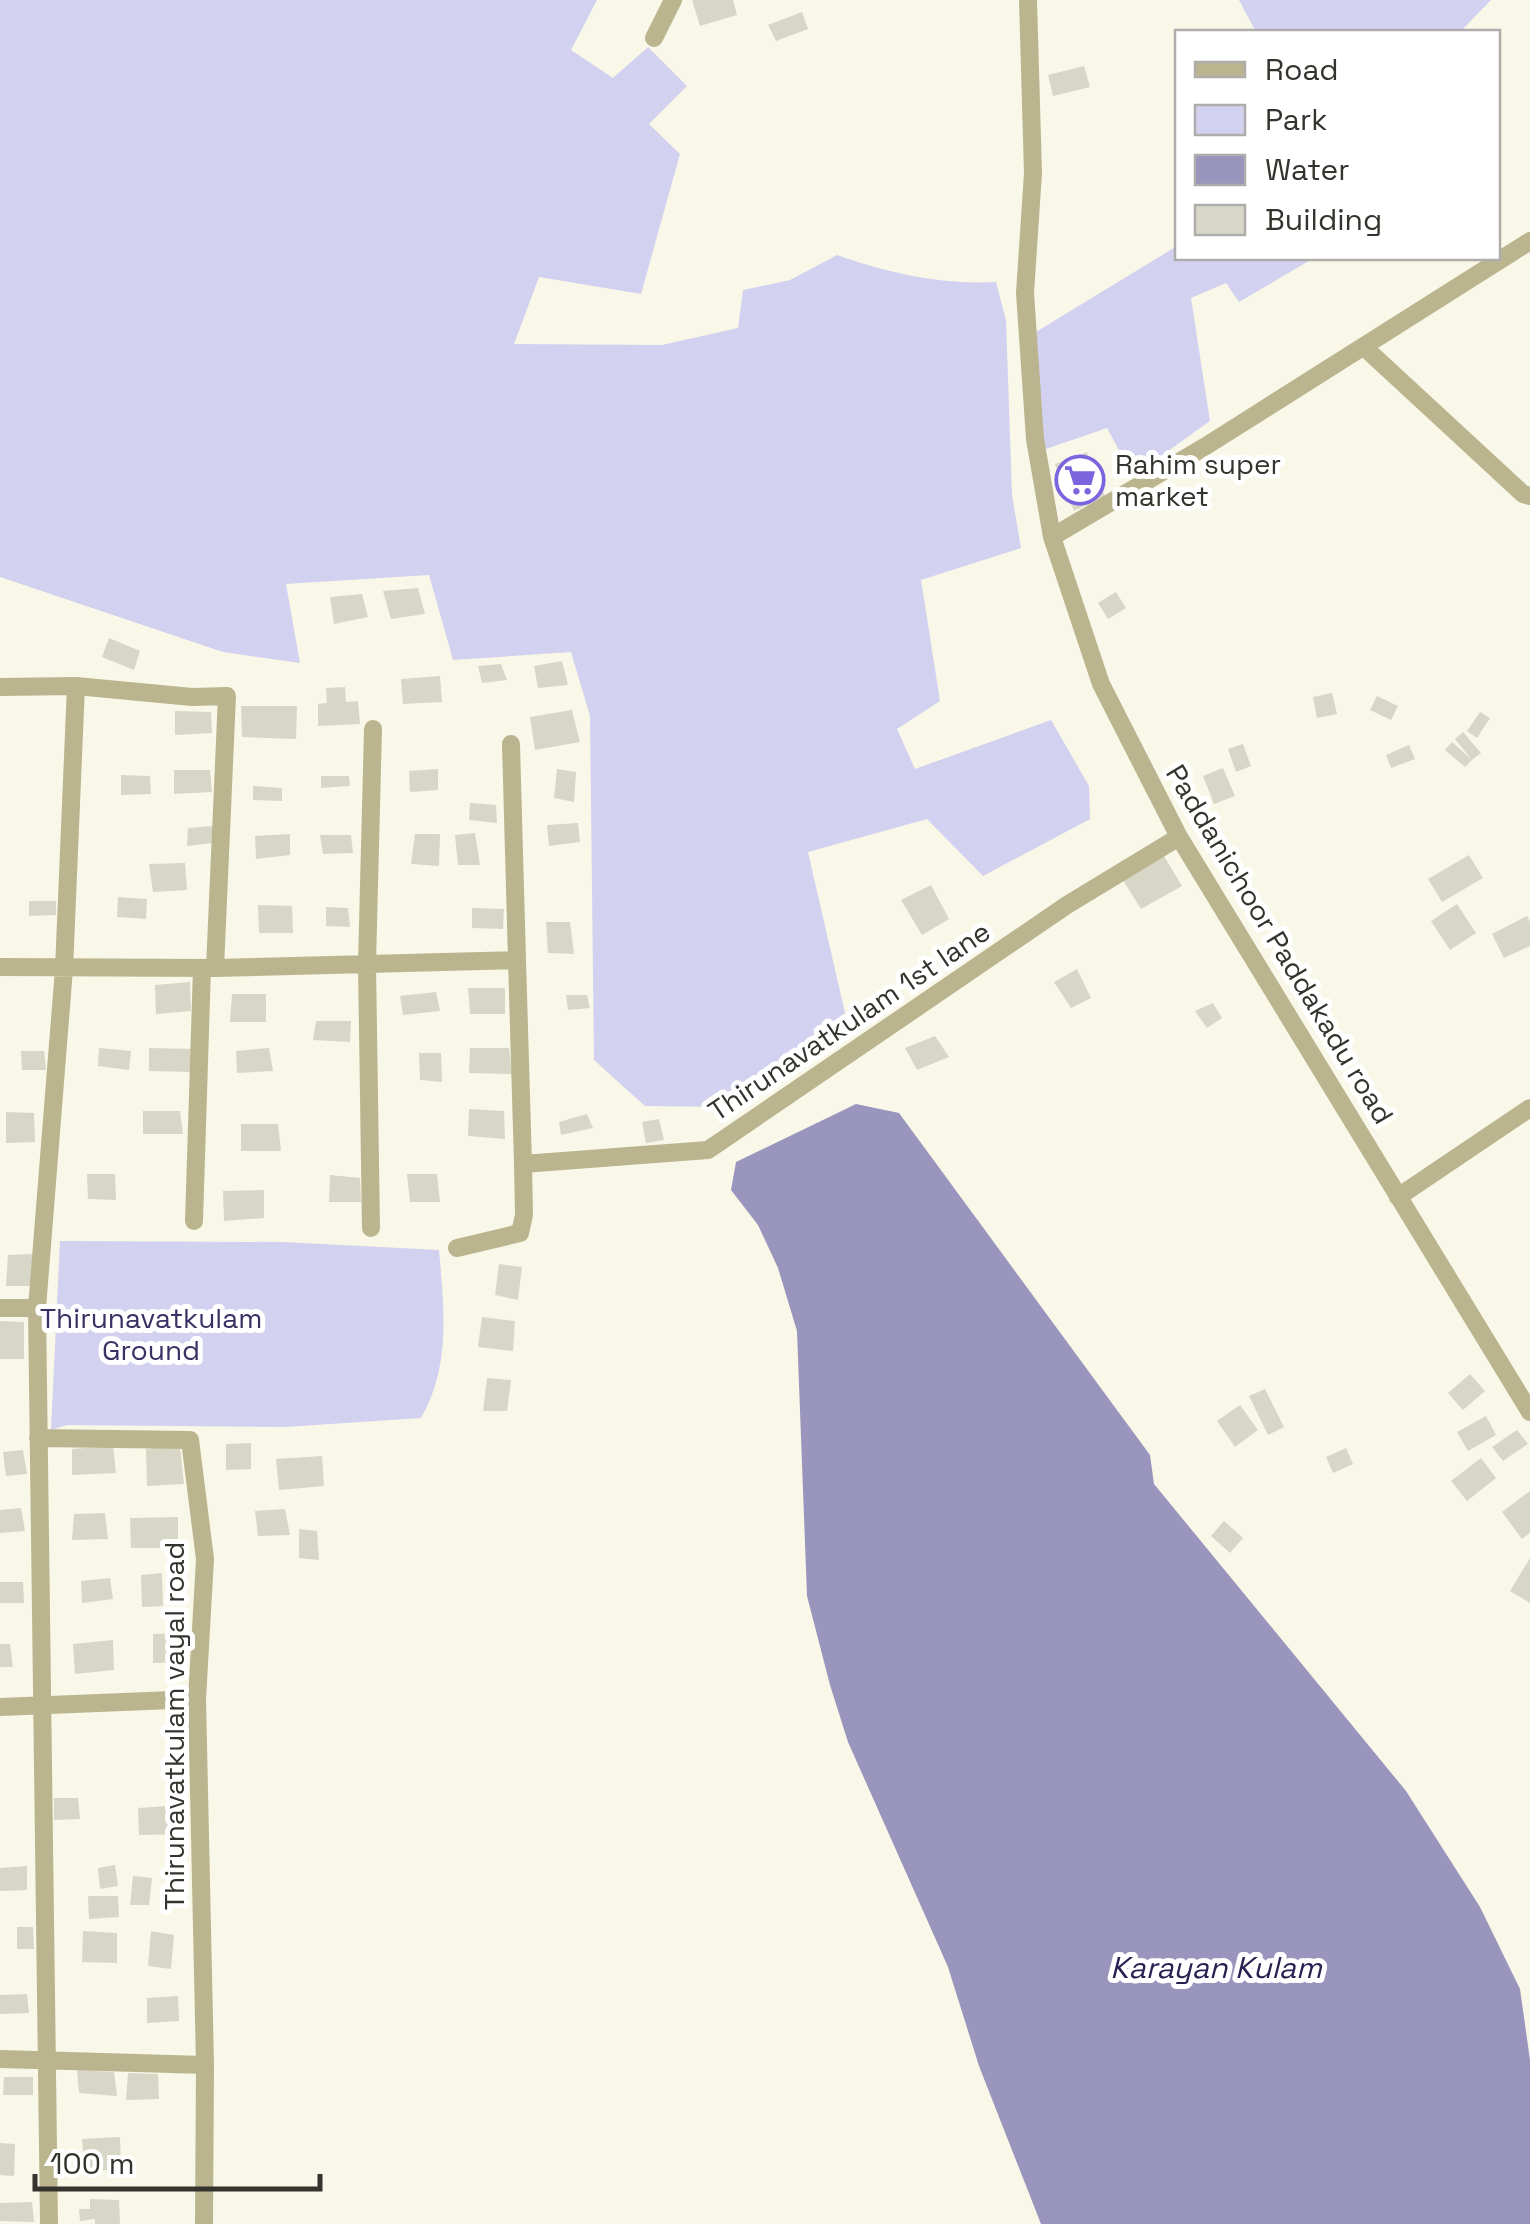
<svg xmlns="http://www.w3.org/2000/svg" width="1530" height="2224" font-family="'Space Grotesk',sans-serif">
<rect width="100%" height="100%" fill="#f9f7e8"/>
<path fill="#d3d1f0" d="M0,0H597L571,50L613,78L648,47L687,86L649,124L680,154L641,294L539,277L514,344L662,345L738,328L743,290L790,280L837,255C887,273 942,285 996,282L1006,320L1012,495L1021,548L921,580L940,701L897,729L915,769L1051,720L1089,786L1090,819L983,876L927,819L808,852L845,1013L730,1107L645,1106L594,1060L590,716L571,652L453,660L429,575L286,584L300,663L223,652L0,577Z
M1239,0H1491L1460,32H1256Z
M1177,246L1178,258H1314L1239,302L1226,283L1191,298L1210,421L1133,476L1107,428L1043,450L1031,335Z
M60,1241L283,1242L439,1250C444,1308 451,1366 421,1418L285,1427L67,1425L51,1430Z"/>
<path fill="#9995bc" d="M856,1104L899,1113L1150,1455L1154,1484L1406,1791L1480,1907L1520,1989L1530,2060V2224H1041L979,2066L948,1967L848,1742L830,1685L807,1596L797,1331L778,1268L758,1225L731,1190L736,1162Z"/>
<path fill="#d8d6c7" d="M692,0H733L737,15L700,26Z
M802,12L808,29L776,41L768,25Z
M1084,66L1090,87L1053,96L1048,75Z
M1087,452L1105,496L1074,511L1055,464Z
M418,588L425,614L391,619L383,591Z
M1116,592L1126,608L1108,619L1098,603Z
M362,594L368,617L334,624L330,597Z
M109,638L140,651L134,670L102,657Z
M562,661L568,685L538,688L534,666Z
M501,664L507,680L482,683L478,666Z
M440,676L442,702L403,704L401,679Z
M345,687L346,702L358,701L360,724L318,726V704L327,703L326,688Z
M1332,693L1337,714L1317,718L1313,697Z
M1377,696L1398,706L1391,720L1370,710Z
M241,706H297L296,739L242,737Z
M572,710L580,742L535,750L530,717Z
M175,711L211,712L212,733L175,735Z
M1480,712L1490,718L1477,738L1467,731Z
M1463,732L1481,753L1472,760L1455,739Z
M1452,742L1472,760L1465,767L1445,750Z
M1243,744L1251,766L1236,772L1228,749Z
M1409,745L1415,759L1391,768L1386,755Z
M1223,768L1235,796L1214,804L1203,776Z
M438,769V790L410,792L409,771Z
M557,769L576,772L574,802L554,798Z
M174,770H210L212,792L174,794Z
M121,775L150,776L151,794L121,795Z
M321,776H349L350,786L321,788Z
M253,786L282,788V801L253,800Z
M470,803L496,805L497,823L469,820Z
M578,823L580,842L549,846L547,825Z
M213,826V843L187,846L188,828Z
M475,833L480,865H458L455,835Z
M290,834V855L256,859L255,836Z
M415,834H440L439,866L411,864Z
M320,835H351L353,853L323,854Z
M1469,855L1483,878L1442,902L1428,879Z
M1164,856L1182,886L1141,909L1123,880Z
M185,863L187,890L153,892L149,864Z
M931,885L949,919L922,935L901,900Z
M118,897L147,899L146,919L117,917Z
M29,901H56V915L29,916Z
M1457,904L1476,933L1450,950L1431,921Z
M258,905L292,906L293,933H259Z
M326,907L348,908L350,927L326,926Z
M472,908L504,909L503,929L472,928Z
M1527,916L1530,922V946L1504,958L1492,934Z
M546,922H570L574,954L548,953Z
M1077,969L1091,998L1071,1008L1054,982Z
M190,982L191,1011L156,1014L155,985Z
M468,988H505V1014H470Z
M436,992L440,1011L403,1015L400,996Z
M232,994H266V1022H230Z
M566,995H587L590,1008L568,1010Z
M1213,1003L1222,1018L1207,1028L1195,1011Z
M316,1021H351L350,1042L313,1040Z
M935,1036L949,1057L917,1070L905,1048Z
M99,1048L131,1051L129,1070L98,1066Z
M149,1048L192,1049L193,1072L149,1071Z
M269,1048L273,1071L237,1073L236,1051Z
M470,1048H509L512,1074L469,1073Z
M21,1051H44L46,1070H22Z
M419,1053H441L442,1082L420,1080Z
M469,1109L504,1111L505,1139L468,1136Z
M143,1111H180L183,1134H143Z
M6,1112L34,1113L35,1142L6,1143Z
M587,1114L593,1128L561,1135L559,1122Z
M659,1119L664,1140L646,1143L642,1122Z
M241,1124H278L281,1151H241Z
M87,1174H115L116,1200L88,1199Z
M407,1174H437L440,1202H410Z
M330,1175L360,1178L361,1202H329Z
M264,1190V1218L224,1221L223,1191Z
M34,1254L32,1286H6L8,1255Z
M499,1264L522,1267L518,1300L495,1295Z
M482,1317L515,1321L513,1351L478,1347Z
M0,1321L24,1322V1359H0Z
M1470,1374L1485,1391L1463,1410L1448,1393Z
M487,1378L511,1380L507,1411H483Z
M1265,1389L1284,1427L1268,1435L1249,1396Z
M1240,1405L1258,1430L1235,1447L1217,1421Z
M1486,1416L1496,1435L1468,1451L1457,1432Z
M1517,1430L1528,1444L1503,1461L1492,1447Z
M251,1443V1469L226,1470V1444Z
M113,1446L116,1473L72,1475V1449Z
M180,1446L184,1484L147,1486L146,1449Z
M1346,1448L1353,1464L1333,1473L1326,1457Z
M23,1450L27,1474L6,1476L3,1452Z
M322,1456L324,1486L279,1490L276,1459Z
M1481,1458L1496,1478L1467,1501L1451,1481Z
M1530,1491V1533L1522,1539L1502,1512Z
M21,1508L25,1531L0,1533V1510Z
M285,1509L290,1535L258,1536L255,1511Z
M105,1513L108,1539L72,1540L74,1514Z
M178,1517V1548H131L130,1518Z
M1224,1521L1243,1538L1230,1553L1211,1536Z
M299,1529L317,1531L319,1560L299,1558Z
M1530,1558V1603L1510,1591Z
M162,1573L163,1606L142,1607L141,1575Z
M110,1578L113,1599L82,1603L81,1581Z
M0,1582H23L24,1603H0Z
M186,1633L187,1662L153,1663V1634Z
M113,1640L114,1670L75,1674L73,1644Z
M0,1644H10L13,1667H0Z
M54,1798H78L80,1819L54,1820Z
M182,1805L184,1834L139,1835L138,1808Z
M115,1865L118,1886L100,1889L98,1868Z
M27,1866V1890L0,1891V1868Z
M133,1876L152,1878L149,1905H130Z
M88,1896H118L119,1917L89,1919Z
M17,1927H33L34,1949H17Z
M83,1931L117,1933V1963L82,1962Z
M151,1931L174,1935L171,1969L148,1966Z
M27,1994L29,2013L0,2014V1995Z
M178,1996L179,2021L147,2023V1998Z
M77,2070L114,2072L117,2096L79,2093Z
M128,2073L158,2074L159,2099L126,2100Z
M4,2077H33V2095H3Z
M120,2137L121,2170H85L82,2139Z
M0,2143L15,2144L14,2176L0,2175Z
M90,2199L119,2200L120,2224H95V2219L80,2221L79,2209H90Z
M32,2202L34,2222L0,2221V2203Z"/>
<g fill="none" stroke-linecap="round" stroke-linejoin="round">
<path stroke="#bbb58f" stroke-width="18" d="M1028,0L1033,173L1025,293L1035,439L1052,537L1101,684L1179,837L1530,1412
M654,38L673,0
M1364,347L1523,494L1530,496
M1052,537L1206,446L1530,241
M76,686L192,697L227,696L215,968
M0,687L76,686L64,969L37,1308L49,2224
M511,744L517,960
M0,967L215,968L517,960L523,1164L708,1150L1067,905L1179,837
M1398,1197L1530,1108
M194,1221L202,968
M371,1228L367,964L373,729
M457,1248L520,1233L524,1215L523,1164
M0,1308H37
M38,1438L190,1440L205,1559L197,1699L205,2065L204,2224
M0,1707L197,1699
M0,2059L205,2065"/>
</g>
<defs>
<g id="supermarket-ring" transform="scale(2.5)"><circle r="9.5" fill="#fff" stroke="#7c64df" stroke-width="1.5"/><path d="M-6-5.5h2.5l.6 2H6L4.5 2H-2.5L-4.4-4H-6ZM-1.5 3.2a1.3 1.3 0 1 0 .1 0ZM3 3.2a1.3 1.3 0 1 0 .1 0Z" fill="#7c64df"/></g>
</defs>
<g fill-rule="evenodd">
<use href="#supermarket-ring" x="1080" y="480"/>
</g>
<g text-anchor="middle" stroke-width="10" stroke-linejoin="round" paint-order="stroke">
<g font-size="28" fill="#34332d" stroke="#fff" text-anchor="start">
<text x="1115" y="474">Rahim super<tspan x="1115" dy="32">market</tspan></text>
</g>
<g font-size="28" fill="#34332d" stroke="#fff">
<text transform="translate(1280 944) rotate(59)" y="10">Paddanichoor Paddakadu road</text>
<text transform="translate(849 1021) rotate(-34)" y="10">Thirunavatkulam 1st lane</text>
<text transform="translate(174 1726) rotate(-90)" y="10">Thirunavatkulam vayal road</text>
</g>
<g font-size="28" fill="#393163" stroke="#fff">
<text x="151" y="1328">Thirunavatkulam<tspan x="151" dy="32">Ground</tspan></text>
</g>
<g font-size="30" font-style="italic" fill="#2a2051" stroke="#fff">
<text x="1216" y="1978">Karayan Kulam</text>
</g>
</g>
<rect x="1175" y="30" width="325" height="230" fill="#ffffff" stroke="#aeadab" stroke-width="2.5"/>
<rect x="1195" y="62" width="50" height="15" fill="#bbb58f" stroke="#aeadab" stroke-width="2.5"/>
<text x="1265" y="80" font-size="30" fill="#34332d">Road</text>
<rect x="1195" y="105" width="50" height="30" fill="#d3d1f0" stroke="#aeadab" stroke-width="2.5"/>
<text x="1265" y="130" font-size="30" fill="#34332d">Park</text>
<rect x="1195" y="155" width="50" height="30" fill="#9995bc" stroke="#aeadab" stroke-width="2.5"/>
<text x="1265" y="180" font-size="30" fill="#34332d">Water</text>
<rect x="1195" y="205" width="50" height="30" fill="#d8d6c7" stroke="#aeadab" stroke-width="2.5"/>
<text x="1265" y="230" font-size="30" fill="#34332d">Building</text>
<path d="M35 2174v15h285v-15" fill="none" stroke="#34332d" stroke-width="5"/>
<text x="50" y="2174" font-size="30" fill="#34332d" stroke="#ffffff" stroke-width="8" paint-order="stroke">100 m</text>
</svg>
